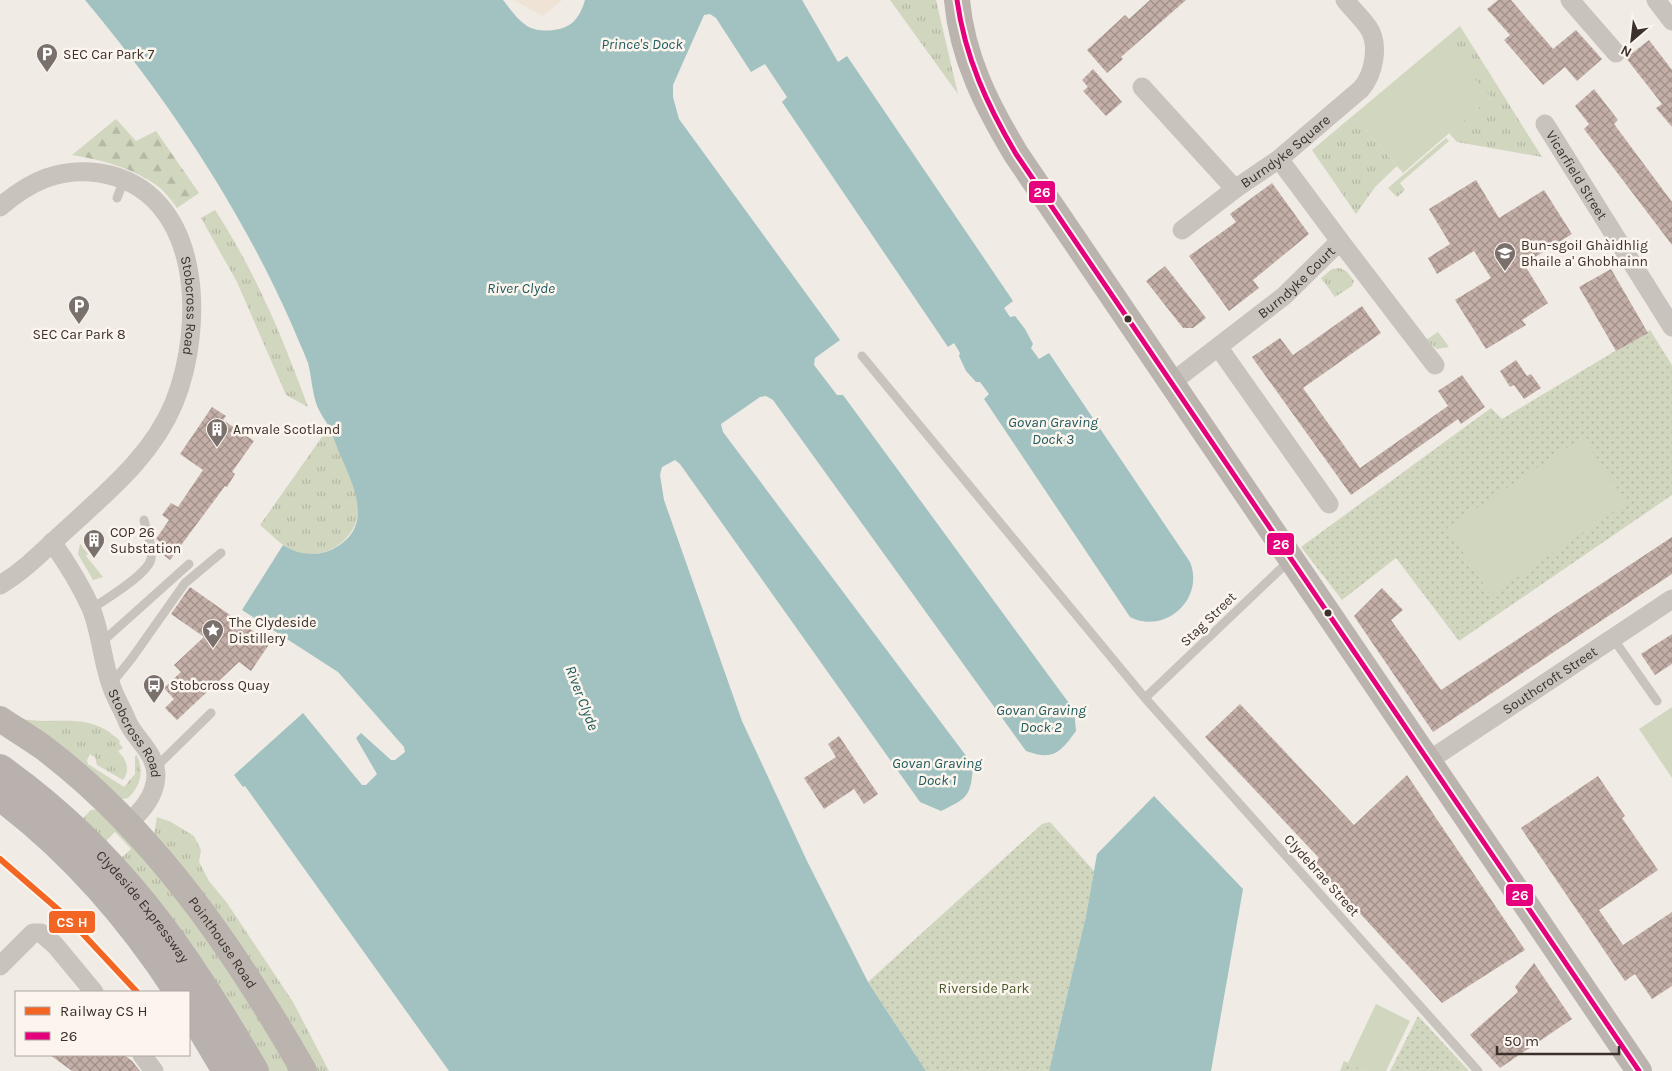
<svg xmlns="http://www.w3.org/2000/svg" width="1672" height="1071" font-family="Karla,sans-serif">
<defs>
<pattern id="grass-tufts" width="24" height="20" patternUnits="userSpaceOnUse" patternTransform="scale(1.25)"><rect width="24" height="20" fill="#d1d6bf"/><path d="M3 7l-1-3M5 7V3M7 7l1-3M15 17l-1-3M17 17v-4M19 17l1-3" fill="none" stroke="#b4b8a4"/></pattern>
<pattern id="forest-firs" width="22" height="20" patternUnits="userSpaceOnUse" patternTransform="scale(1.25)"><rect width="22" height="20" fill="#d1d6bf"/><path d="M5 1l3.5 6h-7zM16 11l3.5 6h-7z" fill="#b4b8a4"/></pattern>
<pattern id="park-dots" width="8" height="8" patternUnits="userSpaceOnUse" patternTransform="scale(1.25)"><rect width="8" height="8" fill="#d1d6bf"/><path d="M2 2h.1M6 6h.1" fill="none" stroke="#b4b8a4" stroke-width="1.8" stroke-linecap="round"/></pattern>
<pattern id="building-cross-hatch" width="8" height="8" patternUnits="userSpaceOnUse" patternTransform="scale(1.25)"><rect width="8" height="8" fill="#c3afa7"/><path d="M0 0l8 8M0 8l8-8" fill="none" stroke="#a08f88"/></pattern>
</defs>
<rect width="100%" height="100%" fill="#f0ebe5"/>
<path fill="url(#grass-tufts)" d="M890,0H936L958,94Z
M1460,26L1542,157L1457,142L1449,133L1491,97L1357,119L1397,166L1375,187L1356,214L1312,150Z
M1446,138L1449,141L1400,183L1405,190L1397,197L1388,188Z
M215,210C255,271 283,338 308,407L286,395L237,282L201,218Z
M1340,268L1347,272L1354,281L1352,286L1335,297L1321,278L1332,269Z
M1438,332L1449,347L1437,349L1426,340Z
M329,427C337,451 355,479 358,503C362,535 328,562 297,552C282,547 272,535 260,525Z
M80,544L88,554L86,556L103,577L93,580L78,554Z
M15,718C55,727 88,709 120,741L119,743L123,748L118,751C126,760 131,769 123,780L97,765L95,757L90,754L87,760L88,764L124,787L135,774V756L137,755C144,771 141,786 128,798L122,799L115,796Z
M98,809L133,847L201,927L292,1071H268L198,954L120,859L131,849L115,832L105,842L83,818L91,810Z
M157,817L171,822L194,836L201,850L199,862L209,881L227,903L293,1002L329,1071H313L154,834Z"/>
<path fill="url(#forest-firs)" d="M116,119L136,141L156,131L199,193L177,208C172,201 166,193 159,187C134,168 102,160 72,155Z"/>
<path fill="url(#park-dots)" d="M1650,330L1672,365V495L1459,641L1396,558L1342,600L1301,547L1491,408L1502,419Z
M1050,822L1094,871L1086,916L1049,1071H926L868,982L1042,824Z
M1418,1016L1469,1071H1390Z
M1344,1061L1366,1071H1340Z"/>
<path fill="#d1d6bf" d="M1445,44L1491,97L1403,173L1357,119Z
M1583,437L1627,503L1491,595L1447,528Z
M1672,707V778L1639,729Z
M1376,1004L1410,1021L1386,1071H1366L1348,1063Z"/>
<path fill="#eee3d5" d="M513,0H562L543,16Z"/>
<path fill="#a1c2c1" d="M85,0H503C510,9 517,19 527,26C538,33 561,32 572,23C578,18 583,8 585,0H802L838,62L847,56L1013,301L1004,308L1010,317L1015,316L1025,329L1033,344L1031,348L1039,359L1049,353L1190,562C1205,599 1165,635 1130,617L984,399L989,394L980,382H976L966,371L959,356L960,353L954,343L948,347L782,102L787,97L765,64L751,72L716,18L710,14L704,15L673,85V97L679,119L840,340L815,358L814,365L837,395H843L1074,710L1076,731C1060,753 1053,761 1026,751L773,400L766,396L760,397L721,424L723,432L973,765C971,796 968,798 941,811L920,802L680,464L675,460L662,467L660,475L664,500L742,721L807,861L868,982L926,1071H449L245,786L243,787L234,775L303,713L362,785H366L377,774L356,738L361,733L391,760H395L405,752L404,747L338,672L242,610L283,545C299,555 316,557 333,549C374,528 355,489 342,459C337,449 334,438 329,427C326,421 321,415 318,408C312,394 312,378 308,363C303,350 297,337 292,325C240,207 167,98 85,0Z
M1154,796L1243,889L1211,1071H1049L1086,916L1097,854Z"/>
<path fill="url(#building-cross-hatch)" d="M1150,0H1186L1121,57L1123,59L1107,73L1087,50L1125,15L1129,19Z
M1498,0H1511L1553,49L1576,30L1602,59L1577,81L1565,67L1543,85L1504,40L1510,35L1487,9Z
M1649,40L1672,70V127L1656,108L1662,104L1626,58Z
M1093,69L1122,102L1106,116L1083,91L1088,87L1082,80Z
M1594,89L1618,120L1614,124L1672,202V245L1584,129L1589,124L1575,106Z
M1476,180L1499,218L1544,190L1572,234L1524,264L1548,303L1522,320L1526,325L1486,349L1455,300L1491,278L1474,251L1437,274L1428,258L1450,244L1429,209Z
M1272,183L1309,234L1253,280L1259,288L1229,311L1189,256L1236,222L1230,214Z
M1165,266L1206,318L1193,328H1183L1146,281Z
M1611,269L1648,333L1616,351L1579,287Z
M1362,306L1381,333L1303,388L1360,468L1448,406L1438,391L1462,375L1485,407L1461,424L1458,419L1351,495L1252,357L1280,338L1293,355Z
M1516,360L1527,376L1531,374L1541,388L1524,399L1514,385L1510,387L1500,371Z
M212,407L226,416L223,420L254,441L232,472L235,474L227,487L225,486L170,560L158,551L163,544L156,539L169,520L162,515L171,503L178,507L203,470L180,454Z
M1672,537V574L1433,732L1354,616L1382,588L1403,610L1391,620L1441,690Z
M190,587L270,643L251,671L239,662L177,720L165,708L174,699L164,688L181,672L174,665L204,637L171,614Z
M1672,634V664L1655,675L1641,654Z
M1240,704L1354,825L1407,775L1525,950L1442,1003L1314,863L1319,858L1205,737Z
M839,736L878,794L864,804L854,789L824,809L804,778L836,757L828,744Z
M1598,776L1625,816L1622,818L1658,870L1599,910L1623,945L1672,912V986L1652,999L1635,974L1625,981L1521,828Z
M1534,963L1572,1019L1500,1068L1470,1035L1518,992L1515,987Z
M50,1055H124L132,1061L140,1071H72Z"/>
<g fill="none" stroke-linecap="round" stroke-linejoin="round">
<path stroke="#c9c3be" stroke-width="9" d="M117,198L124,180
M862,356L1145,698L1478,1071
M91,609C105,600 148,574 151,559C153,547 147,531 144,520
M1612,637L1657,701
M102,642L189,564
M111,684L132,658L185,583L221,553
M1145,698L1290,560
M155,768L211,713"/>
<g stroke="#c9c3be" stroke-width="19">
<path d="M1570,0L1616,53"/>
<path d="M1656,0L1672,21"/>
<path id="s1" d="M1142,87L1235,189L1279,159L1361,89C1374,74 1380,44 1368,27C1361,17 1352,9 1345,0"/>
<path id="s2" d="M1545,124L1672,327"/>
<path id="s3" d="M0,207C30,181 60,167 100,173C204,190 205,327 174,403C152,456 107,492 67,529C45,549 25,570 0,585"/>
<path d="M1182,230L1235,189"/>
<path d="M1340,241L1435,365"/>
<path d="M1219,348L1329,504"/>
<path id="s4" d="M1171,383L1284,296L1340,241L1279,159"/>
<path id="s5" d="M52,542C67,563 80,584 91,608C101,633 102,660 111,685C115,698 123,710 128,723C137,741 156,753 156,776C155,797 142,810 128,824"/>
<path id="s6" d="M1428,761L1672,599"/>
<path d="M0,966L33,933H41L55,945L94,992"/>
<path d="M142,1055L154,1071"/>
</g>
<g stroke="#bab3ae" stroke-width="26">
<path d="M957,0C962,57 987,106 1016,154L1639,1071"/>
<path id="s7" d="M0,719C15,729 30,738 44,748C155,832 236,952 304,1071"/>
</g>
<g stroke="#b8b1ad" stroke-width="28">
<path id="s8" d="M0,768C118,852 183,948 255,1071"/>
<path d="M0,797C72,851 129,917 178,992"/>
<path d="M189,1009L226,1071"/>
</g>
<g stroke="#fbf5ee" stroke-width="9">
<path id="bus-1" d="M957,0C965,57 987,105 1016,154L1639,1071"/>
</g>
<use href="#bus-1" stroke="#e5007d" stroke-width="5"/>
<g stroke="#fbf5ee" stroke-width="10">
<path id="rail-1" d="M0,859L68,918L137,992"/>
</g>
<use href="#rail-1" stroke="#f26522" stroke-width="6"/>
</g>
<defs>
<g id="parking-pin" transform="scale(1.125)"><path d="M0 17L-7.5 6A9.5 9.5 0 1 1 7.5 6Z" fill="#7a716c" stroke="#fbf5ee"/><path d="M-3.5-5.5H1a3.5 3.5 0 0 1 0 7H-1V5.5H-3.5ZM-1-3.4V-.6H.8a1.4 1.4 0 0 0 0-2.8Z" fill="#fff"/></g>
<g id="school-pin" transform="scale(1.125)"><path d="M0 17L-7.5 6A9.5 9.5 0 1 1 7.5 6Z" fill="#7a716c" stroke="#fbf5ee"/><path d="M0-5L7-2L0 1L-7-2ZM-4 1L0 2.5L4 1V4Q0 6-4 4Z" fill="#fff"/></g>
<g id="building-pin" transform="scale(1.125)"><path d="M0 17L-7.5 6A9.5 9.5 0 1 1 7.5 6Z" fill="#7a716c" stroke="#fbf5ee"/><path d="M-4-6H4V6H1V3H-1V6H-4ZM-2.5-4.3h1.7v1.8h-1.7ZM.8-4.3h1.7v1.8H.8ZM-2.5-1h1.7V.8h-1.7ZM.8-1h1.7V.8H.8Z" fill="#fff"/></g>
<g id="sight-pin" transform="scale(1.125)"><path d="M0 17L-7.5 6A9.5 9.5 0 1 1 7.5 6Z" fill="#7a716c" stroke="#fbf5ee"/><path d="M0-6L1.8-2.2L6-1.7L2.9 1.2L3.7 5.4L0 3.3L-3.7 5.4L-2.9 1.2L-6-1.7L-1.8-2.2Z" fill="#fff"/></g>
<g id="bus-pin" transform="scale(1.125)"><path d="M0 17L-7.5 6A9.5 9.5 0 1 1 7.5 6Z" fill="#7a716c" stroke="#fbf5ee"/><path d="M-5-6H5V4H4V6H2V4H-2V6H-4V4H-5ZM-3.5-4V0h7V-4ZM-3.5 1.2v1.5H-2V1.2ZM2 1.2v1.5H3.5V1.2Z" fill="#fff"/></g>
</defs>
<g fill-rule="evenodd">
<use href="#parking-pin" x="47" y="54"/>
<use href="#school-pin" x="1505" y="253"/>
<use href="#parking-pin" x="79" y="306"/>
<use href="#building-pin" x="217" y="429"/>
<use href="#building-pin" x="94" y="540"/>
<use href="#sight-pin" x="213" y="630"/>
<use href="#bus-pin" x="154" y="685"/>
</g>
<g fill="#3b302b" stroke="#fbf5ee" stroke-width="2">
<circle cx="1128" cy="319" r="4.5"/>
<circle cx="1328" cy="613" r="4.5"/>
</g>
<g text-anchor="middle" stroke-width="5" stroke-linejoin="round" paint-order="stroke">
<g font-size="14" fill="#3b302b" stroke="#fbf5ee" text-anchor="start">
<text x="63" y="59">SEC Car Park 7</text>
<text x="1521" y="250">Bun-sgoil Ghàidhlig<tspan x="1521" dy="16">Bhaile a' Ghobhainn</tspan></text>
<text x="79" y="339" text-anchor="middle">SEC Car Park 8</text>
<text x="233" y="434">Amvale Scotland</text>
<text x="110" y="537">COP 26<tspan x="110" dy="16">Substation</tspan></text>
<text x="229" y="627">The Clydeside<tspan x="229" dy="16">Distillery</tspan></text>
<text x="170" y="690">Stobcross Quay</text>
</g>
<g font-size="14" fill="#3b302b" stroke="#fbf5ee">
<text dy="5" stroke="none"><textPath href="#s1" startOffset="201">Burndyke Square</textPath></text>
<text dy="5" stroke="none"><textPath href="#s2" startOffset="60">Vicarfield Street</textPath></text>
<text dy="5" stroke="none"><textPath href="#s4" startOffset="161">Burndyke Court</textPath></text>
<text dy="5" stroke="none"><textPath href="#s3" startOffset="286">Stobcross Road</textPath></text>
<text transform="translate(1208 619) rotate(-44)" y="5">Stag Street</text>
<text dy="5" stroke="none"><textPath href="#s6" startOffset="146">Southcroft Street</textPath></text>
<text dy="5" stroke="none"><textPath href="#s5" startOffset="211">Stobcross Road</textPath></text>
<text transform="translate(1322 875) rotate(48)" y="5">Clydebrae Street</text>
<text dy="5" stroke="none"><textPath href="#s8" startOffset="200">Clydeside Expressway</textPath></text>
<text dy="5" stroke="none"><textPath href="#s7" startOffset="318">Pointhouse Road</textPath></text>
</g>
<g font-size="14" fill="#4a5a2e" stroke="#fbf5ee">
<text x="984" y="993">Riverside Park</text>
</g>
<g font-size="15" font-style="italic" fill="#1f5a5e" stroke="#fbf5ee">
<text x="642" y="49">Prince's Dock</text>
<text x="521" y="293">River Clyde</text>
<text x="1053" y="427">Govan Graving<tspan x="1053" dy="17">Dock 3</tspan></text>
<text transform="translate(582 698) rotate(69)" y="5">River Clyde</text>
<text x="1041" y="715">Govan Graving<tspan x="1041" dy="17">Dock 2</tspan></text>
<text x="937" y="768">Govan Graving<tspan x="937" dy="17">Dock 1</tspan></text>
</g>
</g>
<g stroke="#fbf5ee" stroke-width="2">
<rect x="1028" y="180" width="28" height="24" rx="5" fill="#e5007d"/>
<rect x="1266" y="532" width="29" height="24" rx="5" fill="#e5007d"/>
<rect x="1505" y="883" width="29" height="24" rx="5" fill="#e5007d"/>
<rect x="48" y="910" width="48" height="24" rx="5" fill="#f26522"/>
</g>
<g font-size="14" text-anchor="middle" font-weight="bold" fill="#fff">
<text x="1042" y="197">26</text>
<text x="1281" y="549">26</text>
<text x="1520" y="900">26</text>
<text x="72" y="927">CS H</text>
</g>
<rect x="15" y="991" width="175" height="65" fill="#fbf5ee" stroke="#aea6a0"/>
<rect x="25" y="1007" width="25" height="8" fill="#f26522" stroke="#aea6a0"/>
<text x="60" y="1016" font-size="15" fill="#3b302b">Railway CS H</text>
<rect x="25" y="1032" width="25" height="8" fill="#e5007d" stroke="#aea6a0"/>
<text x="60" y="1041" font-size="15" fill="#3b302b">26</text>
<g transform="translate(1632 40) rotate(208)" stroke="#fbf5ee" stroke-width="4" paint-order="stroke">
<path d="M0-4L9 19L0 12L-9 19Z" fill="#3b302b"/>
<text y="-8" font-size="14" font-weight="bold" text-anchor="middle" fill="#3b302b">N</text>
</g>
<path d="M1497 1046v8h122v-8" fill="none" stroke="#3b302b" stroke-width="2.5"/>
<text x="1504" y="1046" font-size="15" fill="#3b302b" stroke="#fbf5ee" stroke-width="4" paint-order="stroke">50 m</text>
</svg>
